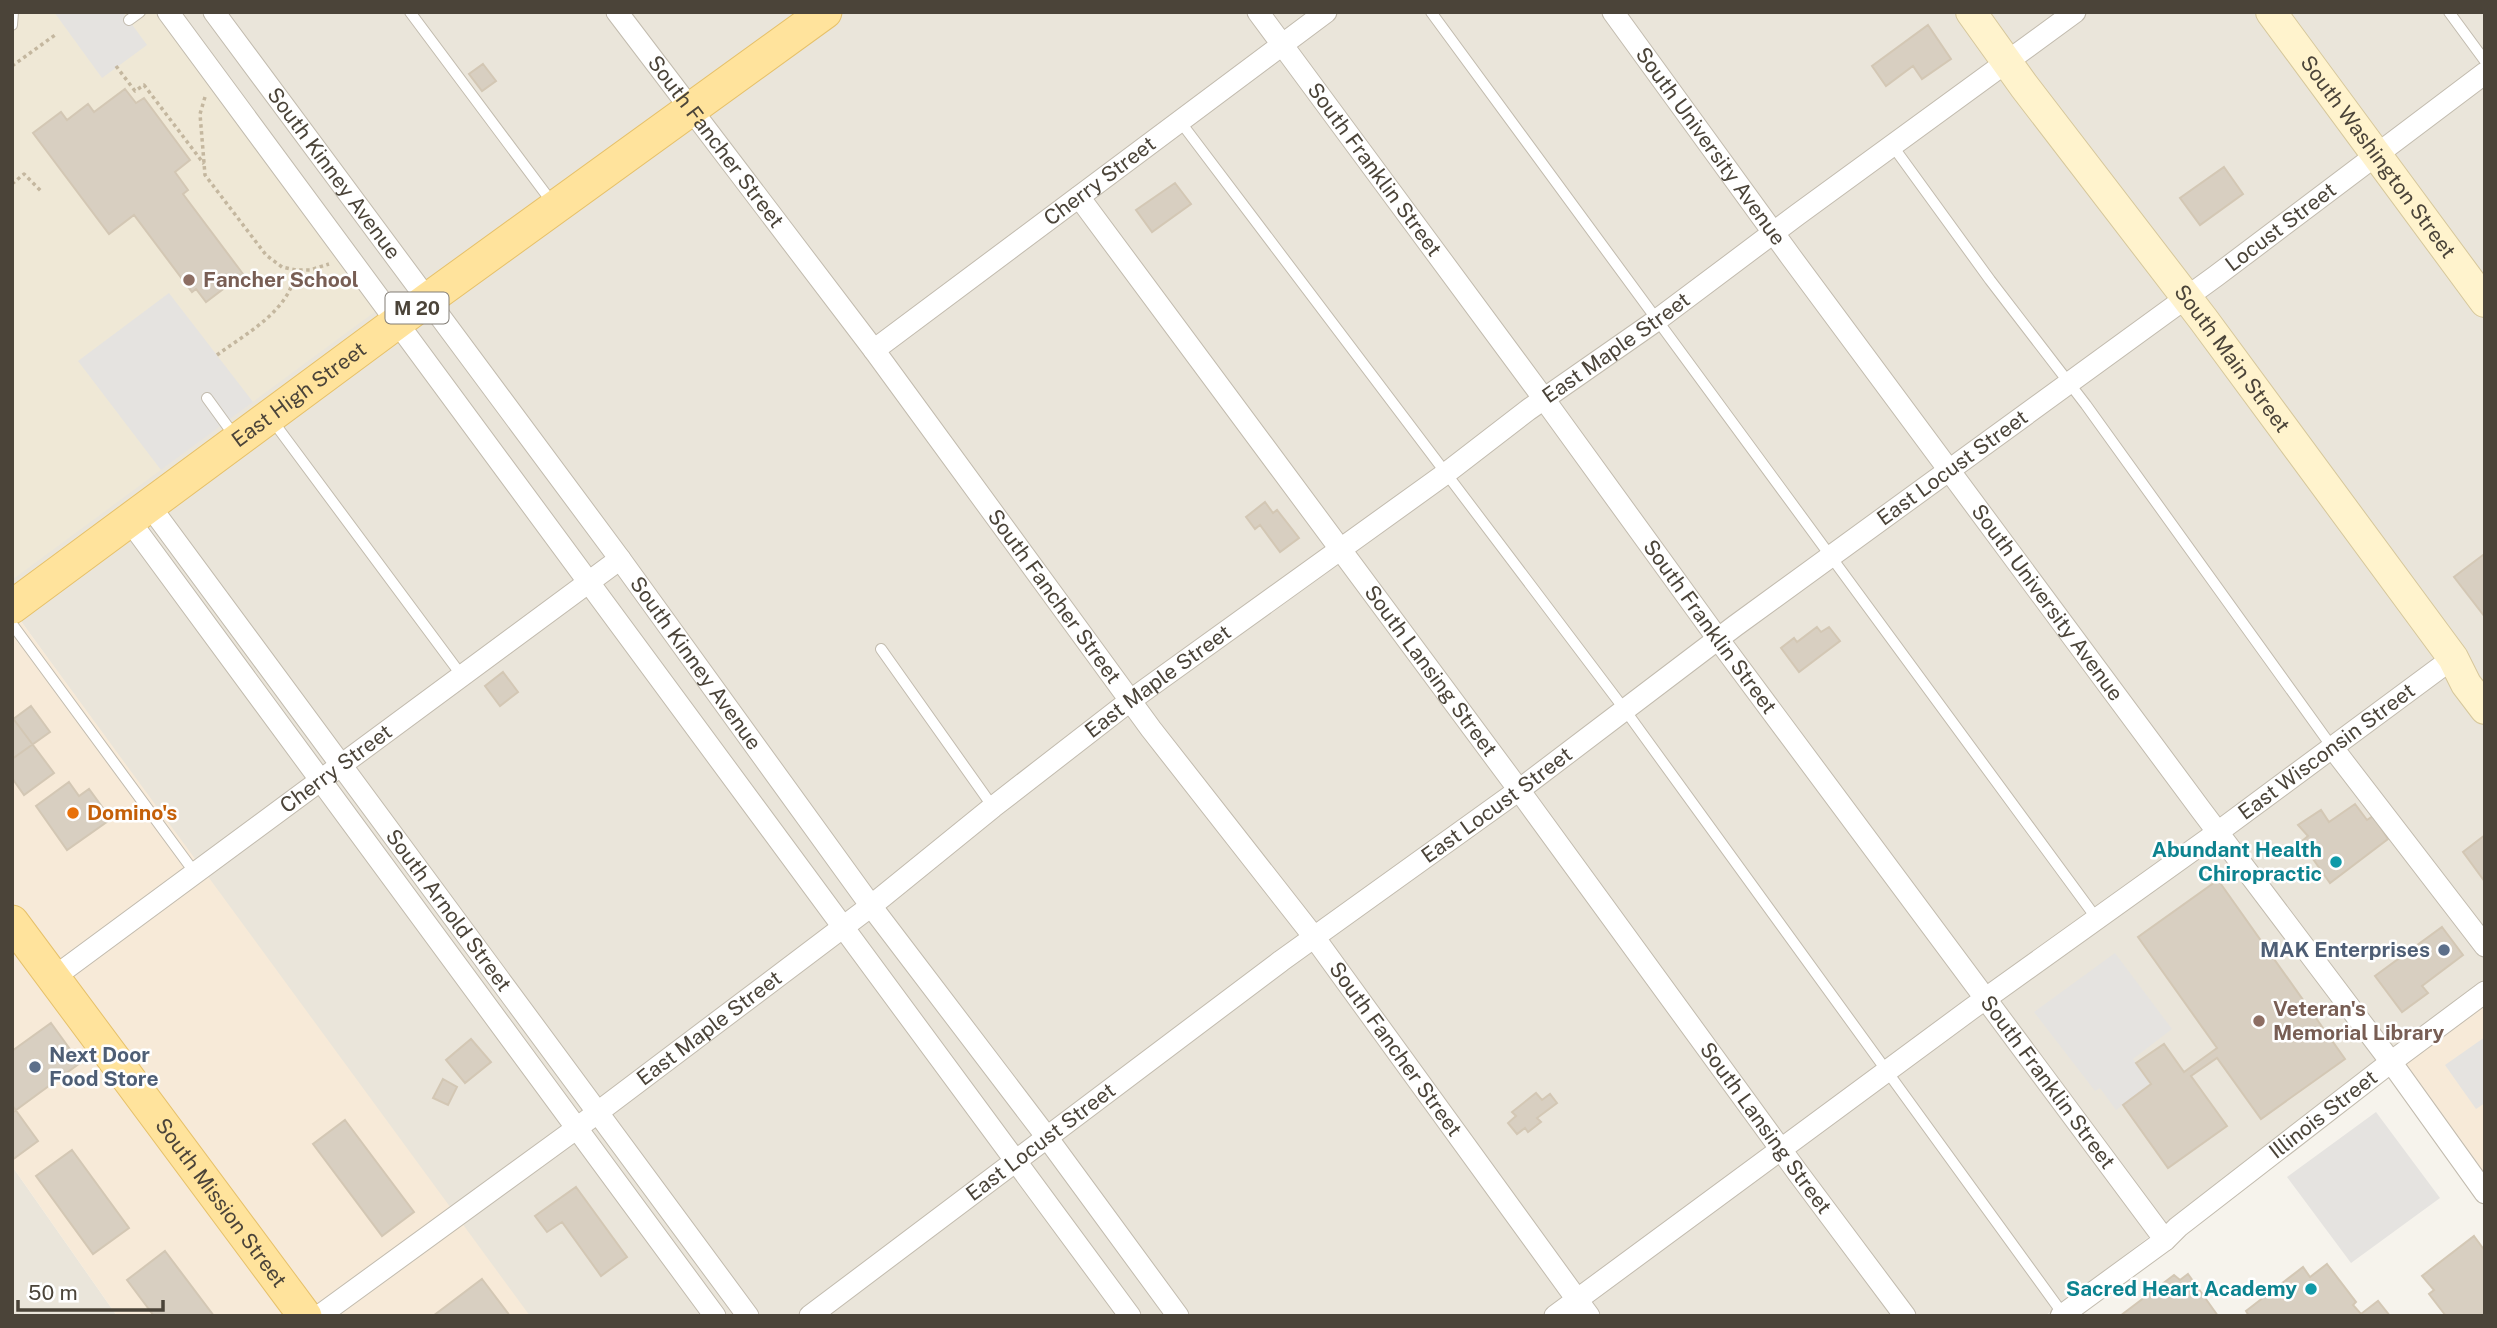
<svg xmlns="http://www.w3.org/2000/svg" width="2497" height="1328" font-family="'Public Sans',sans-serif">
<rect width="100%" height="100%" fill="#f6f3ec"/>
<path fill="#eae5da" d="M12,12H2485V992L2171,1220L2045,1316H526L12,609Z
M12,1166L117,1316H12Z"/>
<path fill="#f7ead8" d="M12,609L530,1316H117L12,1166Z
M2485,992V1193L2391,1062Z"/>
<path fill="#efe8d6" d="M12,12H168L384,305L12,580Z"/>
<path fill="#e5e3e0" d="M54,12H123L147,45L102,78Z
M169,293L253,402L161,470L78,361Z
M2115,953L2172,1029L2133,1059L2151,1084L2116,1110L2100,1088L2095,1091L2034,1012Z
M2485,1037V1103L2476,1109L2445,1065Z
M2376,1112L2440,1198L2351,1263L2287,1177Z"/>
<path fill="#d8cfc1" stroke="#d3c7b4" stroke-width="2" d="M1928,25L1951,59L1922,79L1913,66L1886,86L1872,66Z
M483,64L496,81L482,91L469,74Z
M125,89L136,103L144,98L190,160L175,172L188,190L183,194L243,274L206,302L196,289L192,292L134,215L109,234L33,133L61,112L67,120L88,104L94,112Z
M2224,167L2243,194L2200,225L2180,198Z
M1175,183L1191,204L1152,232L1136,210Z
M1265,502L1273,513L1277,510L1299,538L1280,552L1260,525L1255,529L1246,517Z
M2483,555L2485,557V617L2454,577Z
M1817,627L1821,632L1829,627L1840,641L1799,672L1781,648L1794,638L1797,642Z
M503,672L518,692L500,706L485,686Z
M31,706L50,732L12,759V720Z
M12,717L54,773L24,795L12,778Z
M69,782L79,796L89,789L111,819L67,850L36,806Z
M2355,804L2367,820L2373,816L2388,839L2330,883L2301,842L2308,836L2298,825L2321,810L2329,822Z
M2485,835V882L2463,852Z
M2218,880L2345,1059L2261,1119L2217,1058L2191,1076L2227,1126L2168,1168L2123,1105L2151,1084L2136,1063L2164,1044L2184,1072L2217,1048L2138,937Z
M2442,927L2463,955L2422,986L2428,993L2402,1012L2375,976Z
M51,1023L80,1063L12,1113V1051Z
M471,1039L491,1062L465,1083L446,1060Z
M443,1079L457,1087L448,1105L433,1098Z
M1536,1093L1542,1100L1550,1094L1557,1103L1537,1118L1541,1122L1528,1132L1525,1128L1517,1134L1508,1123L1516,1116L1512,1112Z
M12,1105L38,1141L12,1160Z
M345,1120L414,1212L382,1236L313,1144Z
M72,1150L129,1228L93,1254L36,1176Z
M576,1187L627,1257L601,1276L562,1222L547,1232L535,1216Z
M2474,1236L2485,1251V1313L2481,1316H2446L2429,1294L2434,1290L2422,1276Z
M165,1251L214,1316H154L127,1280Z
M2327,1264L2356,1302L2353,1305L2361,1314L2378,1301L2390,1316H2249L2246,1311L2303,1267L2310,1277Z
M2188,1274L2218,1316H2120L2174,1275L2180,1280Z
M482,1279L510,1316H433Z"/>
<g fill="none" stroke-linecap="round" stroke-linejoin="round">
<g stroke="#c2bbae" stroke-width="12">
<path id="lane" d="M410,12L554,205
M1431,12L2097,919
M2449,12L2485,61
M129,20L140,12
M12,25L13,12
M1179,120L1625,710L2063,1314
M1892,145L1990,280L2086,405L2332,747
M207,398L236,438
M272,420L462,676
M12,624L195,873
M881,649L993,807"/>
</g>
<g stroke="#c2bbae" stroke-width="23">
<g id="street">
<path d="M168,12L1130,1316"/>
<path id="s1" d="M214,12L620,559L871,906L1046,1136L1178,1316"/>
<path id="s2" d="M617,12L874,350L1151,729L1314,937L1589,1316"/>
<path id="s3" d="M1258,12L1544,399L1718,639L2165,1240"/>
<path id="s4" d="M1613,12L1791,257L2201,810L2391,1062L2485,1193"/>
<path id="s5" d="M1079,197L1519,790L1798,1173L1905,1316"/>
<path id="s6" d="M874,350L1326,12"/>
<path id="s7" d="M149,505L748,1316"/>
<path d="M129,520L715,1316"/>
<path d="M2332,747L2485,946"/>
<path id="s8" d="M53,978L620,559"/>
<path id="s9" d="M319,1316L577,1128L871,906L993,807L1131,700L1445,474L1528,410L1657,320L1797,215L2075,12"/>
<path id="s10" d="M810,1316L1281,961L1519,790L1735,626L2216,276L2485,73"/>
<path id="s11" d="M1555,1316L1971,1009L2218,832L2453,658"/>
<path id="s12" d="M2061,1316L2165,1240L2178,1227L2391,1062L2485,992"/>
</g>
</g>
<g stroke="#d6c79b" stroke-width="32">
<g id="secondary">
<path id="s13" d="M1971,12L2024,86L2203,319L2453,658L2466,684L2485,709"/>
<path id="s14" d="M2271,12L2485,302"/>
</g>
</g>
<g stroke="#e6c16a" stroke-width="35">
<g id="primary">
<path id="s15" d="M12,607L427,300L825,12"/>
<path id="s16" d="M12,922L305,1316"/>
</g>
</g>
<path stroke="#c4b79f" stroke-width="3.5" stroke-dasharray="3.5 3.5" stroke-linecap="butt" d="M12,66L55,35
M116,66L135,91L144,85L204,164
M205,97L200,114L205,175L266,255L282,267L296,270H310L329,264
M12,184L24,174L41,191
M217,355C248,332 290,311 296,270"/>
<use href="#lane" stroke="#fff" stroke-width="10"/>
<use href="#street" stroke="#fff" stroke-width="21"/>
<use href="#secondary" stroke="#fff3cd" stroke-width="30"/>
<use href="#primary" stroke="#ffe39c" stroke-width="33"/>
</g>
<g fill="#8d6e63" stroke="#fff" stroke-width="2.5">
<circle cx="189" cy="280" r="7"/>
<circle cx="2259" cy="1021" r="7"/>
</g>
<circle fill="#e8710a" stroke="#fff" stroke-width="2.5" cx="73" cy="813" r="7"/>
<g fill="#0f9aa8" stroke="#fff" stroke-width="2.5">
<circle cx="2336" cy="862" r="7"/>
<circle cx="2311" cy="1289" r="7"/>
</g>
<g fill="#5c6f8a" stroke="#fff" stroke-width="2.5">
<circle cx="2444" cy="950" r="7"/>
<circle cx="35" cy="1067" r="7"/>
</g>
<g text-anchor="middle" stroke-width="5" stroke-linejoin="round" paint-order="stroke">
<rect fill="#fff" stroke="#817c74" stroke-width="2" x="385.5" y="292.5" width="63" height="31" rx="5"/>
<g font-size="19" font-weight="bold" fill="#4b4439">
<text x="417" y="315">M 20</text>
</g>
<g font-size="21" fill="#4b4439" stroke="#fff">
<text dy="7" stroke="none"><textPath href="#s2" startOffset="163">South Fancher Street</textPath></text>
<text dy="7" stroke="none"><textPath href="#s4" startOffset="166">South University Avenue</textPath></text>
<text dy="7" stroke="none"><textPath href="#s14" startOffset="180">South Washington Street</textPath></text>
<text dy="7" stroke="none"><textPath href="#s3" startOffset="196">South Franklin Street</textPath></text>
<text dy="7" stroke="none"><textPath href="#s1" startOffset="201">South Kinney Avenue</textPath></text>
<text dy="7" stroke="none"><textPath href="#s6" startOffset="282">Cherry Street</textPath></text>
<text dy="7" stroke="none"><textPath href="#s10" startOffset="1830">Locust Street</textPath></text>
<text dy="7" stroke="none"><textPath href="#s9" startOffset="1619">East Maple Street</textPath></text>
<text dy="7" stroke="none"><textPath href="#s13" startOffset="434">South Main Street</textPath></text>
<text dy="7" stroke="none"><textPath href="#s15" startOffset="357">East High Street</textPath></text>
<text dy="7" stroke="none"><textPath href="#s10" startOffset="1423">East Locust Street</textPath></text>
<text dy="7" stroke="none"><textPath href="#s2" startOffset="730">South Fancher Street</textPath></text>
<text dy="7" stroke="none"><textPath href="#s4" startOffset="733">South University Avenue</textPath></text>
<text dy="7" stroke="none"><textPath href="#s3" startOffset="763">South Franklin Street</textPath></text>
<text dy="7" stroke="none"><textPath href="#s1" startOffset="810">South Kinney Avenue</textPath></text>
<text dy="7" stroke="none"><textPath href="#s5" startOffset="590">South Lansing Street</textPath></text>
<text dy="7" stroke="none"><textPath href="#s9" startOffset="1052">East Maple Street</textPath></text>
<text dy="7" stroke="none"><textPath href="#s11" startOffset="956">East Wisconsin Street</textPath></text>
<text dy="7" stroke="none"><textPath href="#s8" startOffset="352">Cherry Street</textPath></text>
<text dy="7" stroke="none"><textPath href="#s10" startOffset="856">East Locust Street</textPath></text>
<text dy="7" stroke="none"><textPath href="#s7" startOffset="504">South Arnold Street</textPath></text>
<text dy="7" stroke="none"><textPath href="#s9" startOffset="485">East Maple Street</textPath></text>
<text dy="7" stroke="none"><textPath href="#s2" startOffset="1297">South Fancher Street</textPath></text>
<text dy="7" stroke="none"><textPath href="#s3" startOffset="1330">South Franklin Street</textPath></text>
<text dy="7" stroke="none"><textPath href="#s12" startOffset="331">Illinois Street</textPath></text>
<text dy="7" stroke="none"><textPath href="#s5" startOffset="1157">South Lansing Street</textPath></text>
<text dy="7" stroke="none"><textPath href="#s10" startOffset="289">East Locust Street</textPath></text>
<text dy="7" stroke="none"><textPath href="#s16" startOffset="350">South Mission Street</textPath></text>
</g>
<g font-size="21" font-weight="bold" fill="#785e54" stroke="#fff" text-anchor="start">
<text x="203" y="287">Fancher School</text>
<text x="2273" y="1016">Veteran's<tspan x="2273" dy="24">Memorial Library</tspan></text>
</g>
<g font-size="21" font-weight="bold" fill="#c56008" stroke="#fff" text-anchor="start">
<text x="87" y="820">Domino's</text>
</g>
<g font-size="21" font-weight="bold" fill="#0d838f" stroke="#fff" text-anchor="end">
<text x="2322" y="857">Abundant Health<tspan x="2322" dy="24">Chiropractic</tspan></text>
<text x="2297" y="1296">Sacred Heart Academy</text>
</g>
<g font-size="21" font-weight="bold" fill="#4e5e75" stroke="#fff" text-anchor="end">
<text x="2430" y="957">MAK Enterprises</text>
<text x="49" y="1062" text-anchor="start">Next Door<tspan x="49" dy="24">Food Store</tspan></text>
</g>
</g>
<rect width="2497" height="1328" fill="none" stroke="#4b4439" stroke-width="28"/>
<path d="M18 1300v10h145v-10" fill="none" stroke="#4b4439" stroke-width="3.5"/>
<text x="28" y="1300" font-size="21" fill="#4b4439" stroke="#ffffff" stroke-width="5" paint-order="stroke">50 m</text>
</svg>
